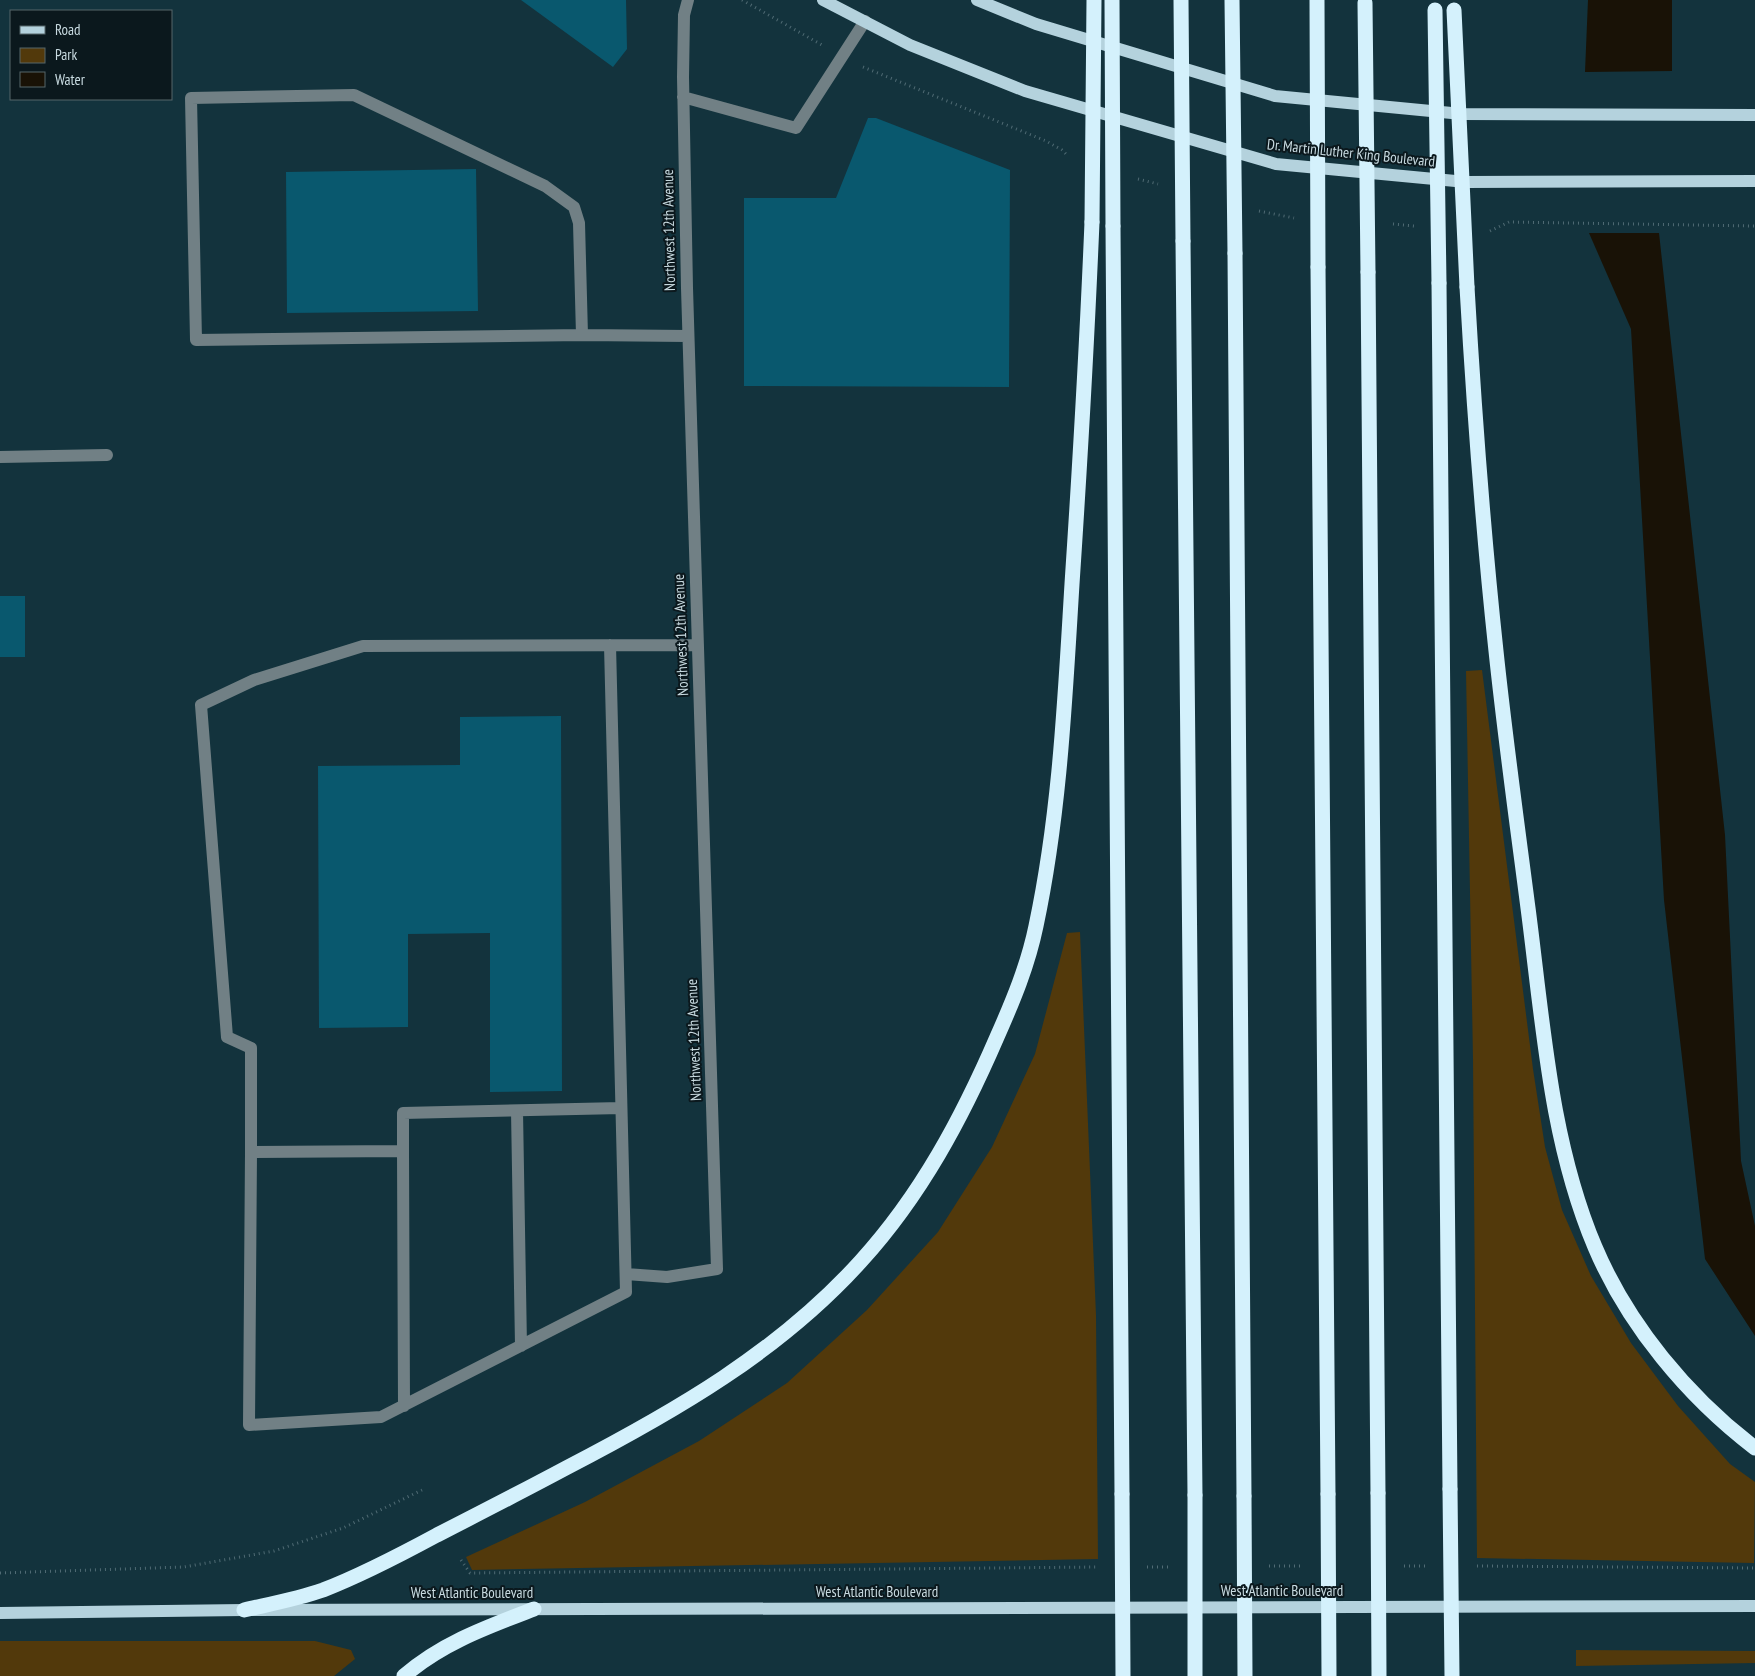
<svg xmlns="http://www.w3.org/2000/svg" width="1755" height="1676" font-family="'PT Sans Narrow',sans-serif">
<rect width="100%" height="100%" fill="#13333d"/>
<path fill="#52390b" d="M1482,670L1533,1069L1545,1147L1562,1210L1591,1276L1631,1343L1678,1406L1730,1464L1755,1482L1754,1563L1477,1558L1473,1059L1466,671Z
M1080,932L1096,1315L1098,1559L472,1570L466,1557L585,1502L699,1441L787,1383L867,1310L938,1232L992,1147L1035,1054L1067,933Z
M0,1641H315L351,1650L355,1659L334,1676H0Z
M1576,1650L1755,1651V1663L1576,1666Z"/>
<path fill="#191206" d="M1588,0H1672V71L1585,72Z
M1589,233H1659L1725,835L1741,1161L1755,1226V1336L1705,1259L1664,900L1631,329Z"/>
<path fill="#09586e" d="M521,0H626L627,49L613,67Z
M868,118H876L1010,170L1009,387L744,386V198H836Z
M476,169L478,311L287,313L286,172Z
M0,596H25V657H0Z
M561,716L562,1091L490,1092V933L408,934V1027L319,1028L318,766L460,765V717Z"/>
<g fill="none" stroke-linecap="round" stroke-linejoin="round">
<path stroke="#506b74" stroke-width="3" stroke-dasharray="1 4" stroke-linecap="butt" d="M742,0L822,45
M863,67L1046,141L1062,150L1067,155
M1138,179L1158,184
M1259,211L1294,218
M1393,224L1414,226
M1490,231L1509,222L1755,226
M461,1560L470,1573L1098,1567
M1269,1566H1303
M1404,1566H1426
M1477,1566L1755,1568
M1147,1567H1171
M0,1573L184,1567L274,1551L343,1528L422,1490"/>
<path stroke="#718085" stroke-width="12" d="M683,97L796,128L865,21
M582,335L579,223L574,207L545,186L354,95L191,98L196,340L582,335L688,336
M0,457L107,455
M517,1111L521,1346
M403,1151V1113L621,1108
M251,1152V1048L227,1037L201,705L254,680L363,646L698,645
M626,1274L667,1277L717,1269L687,288L683,77L684,15L688,0
M404,1406L403,1151L251,1152L249,1425L381,1417L626,1292L610,645"/>
<path stroke="#b4d2dd" stroke-width="12" d="M823,0L910,45L1025,91L1276,164L1466,182L1755,181
M977,0L1036,24L1275,96L1462,114L1755,115
M0,1613L244,1610L1755,1606"/>
<path stroke="#d4f1fc" stroke-width="15" d="M1113,226L1122,1494
M1183,241L1195,1495
M1235,253L1244,1496
M1318,267L1328,1494
M1368,272L1378,1493
M1439,283L1450,1489
M1467,287C1474,409 1483,530 1496,651C1505,737 1517,823 1528,908C1543,1022 1550,1141 1595,1247C1628,1325 1688,1397 1755,1448
M244,1610C270,1604 297,1599 323,1590C362,1575 400,1555 437,1535C480,1513 523,1491 566,1468C674,1412 779,1352 861,1261C921,1195 962,1118 997,1037C1013,1001 1028,965 1036,926C1060,813 1065,698 1072,584C1080,463 1087,342 1092,222
M404,1676C442,1643 487,1627 534,1609"/>
<path stroke="#d4f1fc" stroke-width="15" d="M1112,0L1113,226
M1181,0L1183,241
M1232,0L1235,253
M1317,0L1318,267
M1365,3L1368,272
M1435,10L1439,283
M1454,10L1467,287
M1092,222L1094,0
M1450,1489L1452,1676
M1378,1493L1379,1676
M1122,1494L1123,1676
M1328,1494L1329,1676
M1195,1495V1676
M1244,1496L1245,1676"/>
</g>
<g text-anchor="middle" stroke-width="4" stroke-linejoin="round" paint-order="stroke">
<g font-size="15" fill="#c8dae0" stroke="#0b181d">
<text transform="translate(1351 153) rotate(6)" y="5">Dr. Martin Luther King Boulevard</text>
<text transform="translate(669 230) rotate(-91)" y="5">Northwest 12th Avenue</text>
<text transform="translate(681 635) rotate(-92)" y="5">Northwest 12th Avenue</text>
<text transform="translate(694 1040) rotate(-92)" y="5">Northwest 12th Avenue</text>
<text x="1282" y="1596">West Atlantic Boulevard</text>
<text x="877" y="1597">West Atlantic Boulevard</text>
<text x="472" y="1598">West Atlantic Boulevard</text>
</g>
</g>
<rect x="10" y="10" width="162" height="90" fill="#0b181d" stroke="#57666b"/>
<rect x="20" y="26" width="25" height="8" fill="#b4d2dd" stroke="#57666b"/>
<text x="55" y="35" font-size="15" fill="#c8dae0">Road</text>
<rect x="20" y="48" width="25" height="15" fill="#52390b" stroke="#57666b"/>
<text x="55" y="60" font-size="15" fill="#c8dae0">Park</text>
<rect x="20" y="72" width="25" height="15" fill="#191206" stroke="#57666b"/>
<text x="55" y="85" font-size="15" fill="#c8dae0">Water</text>
</svg>
